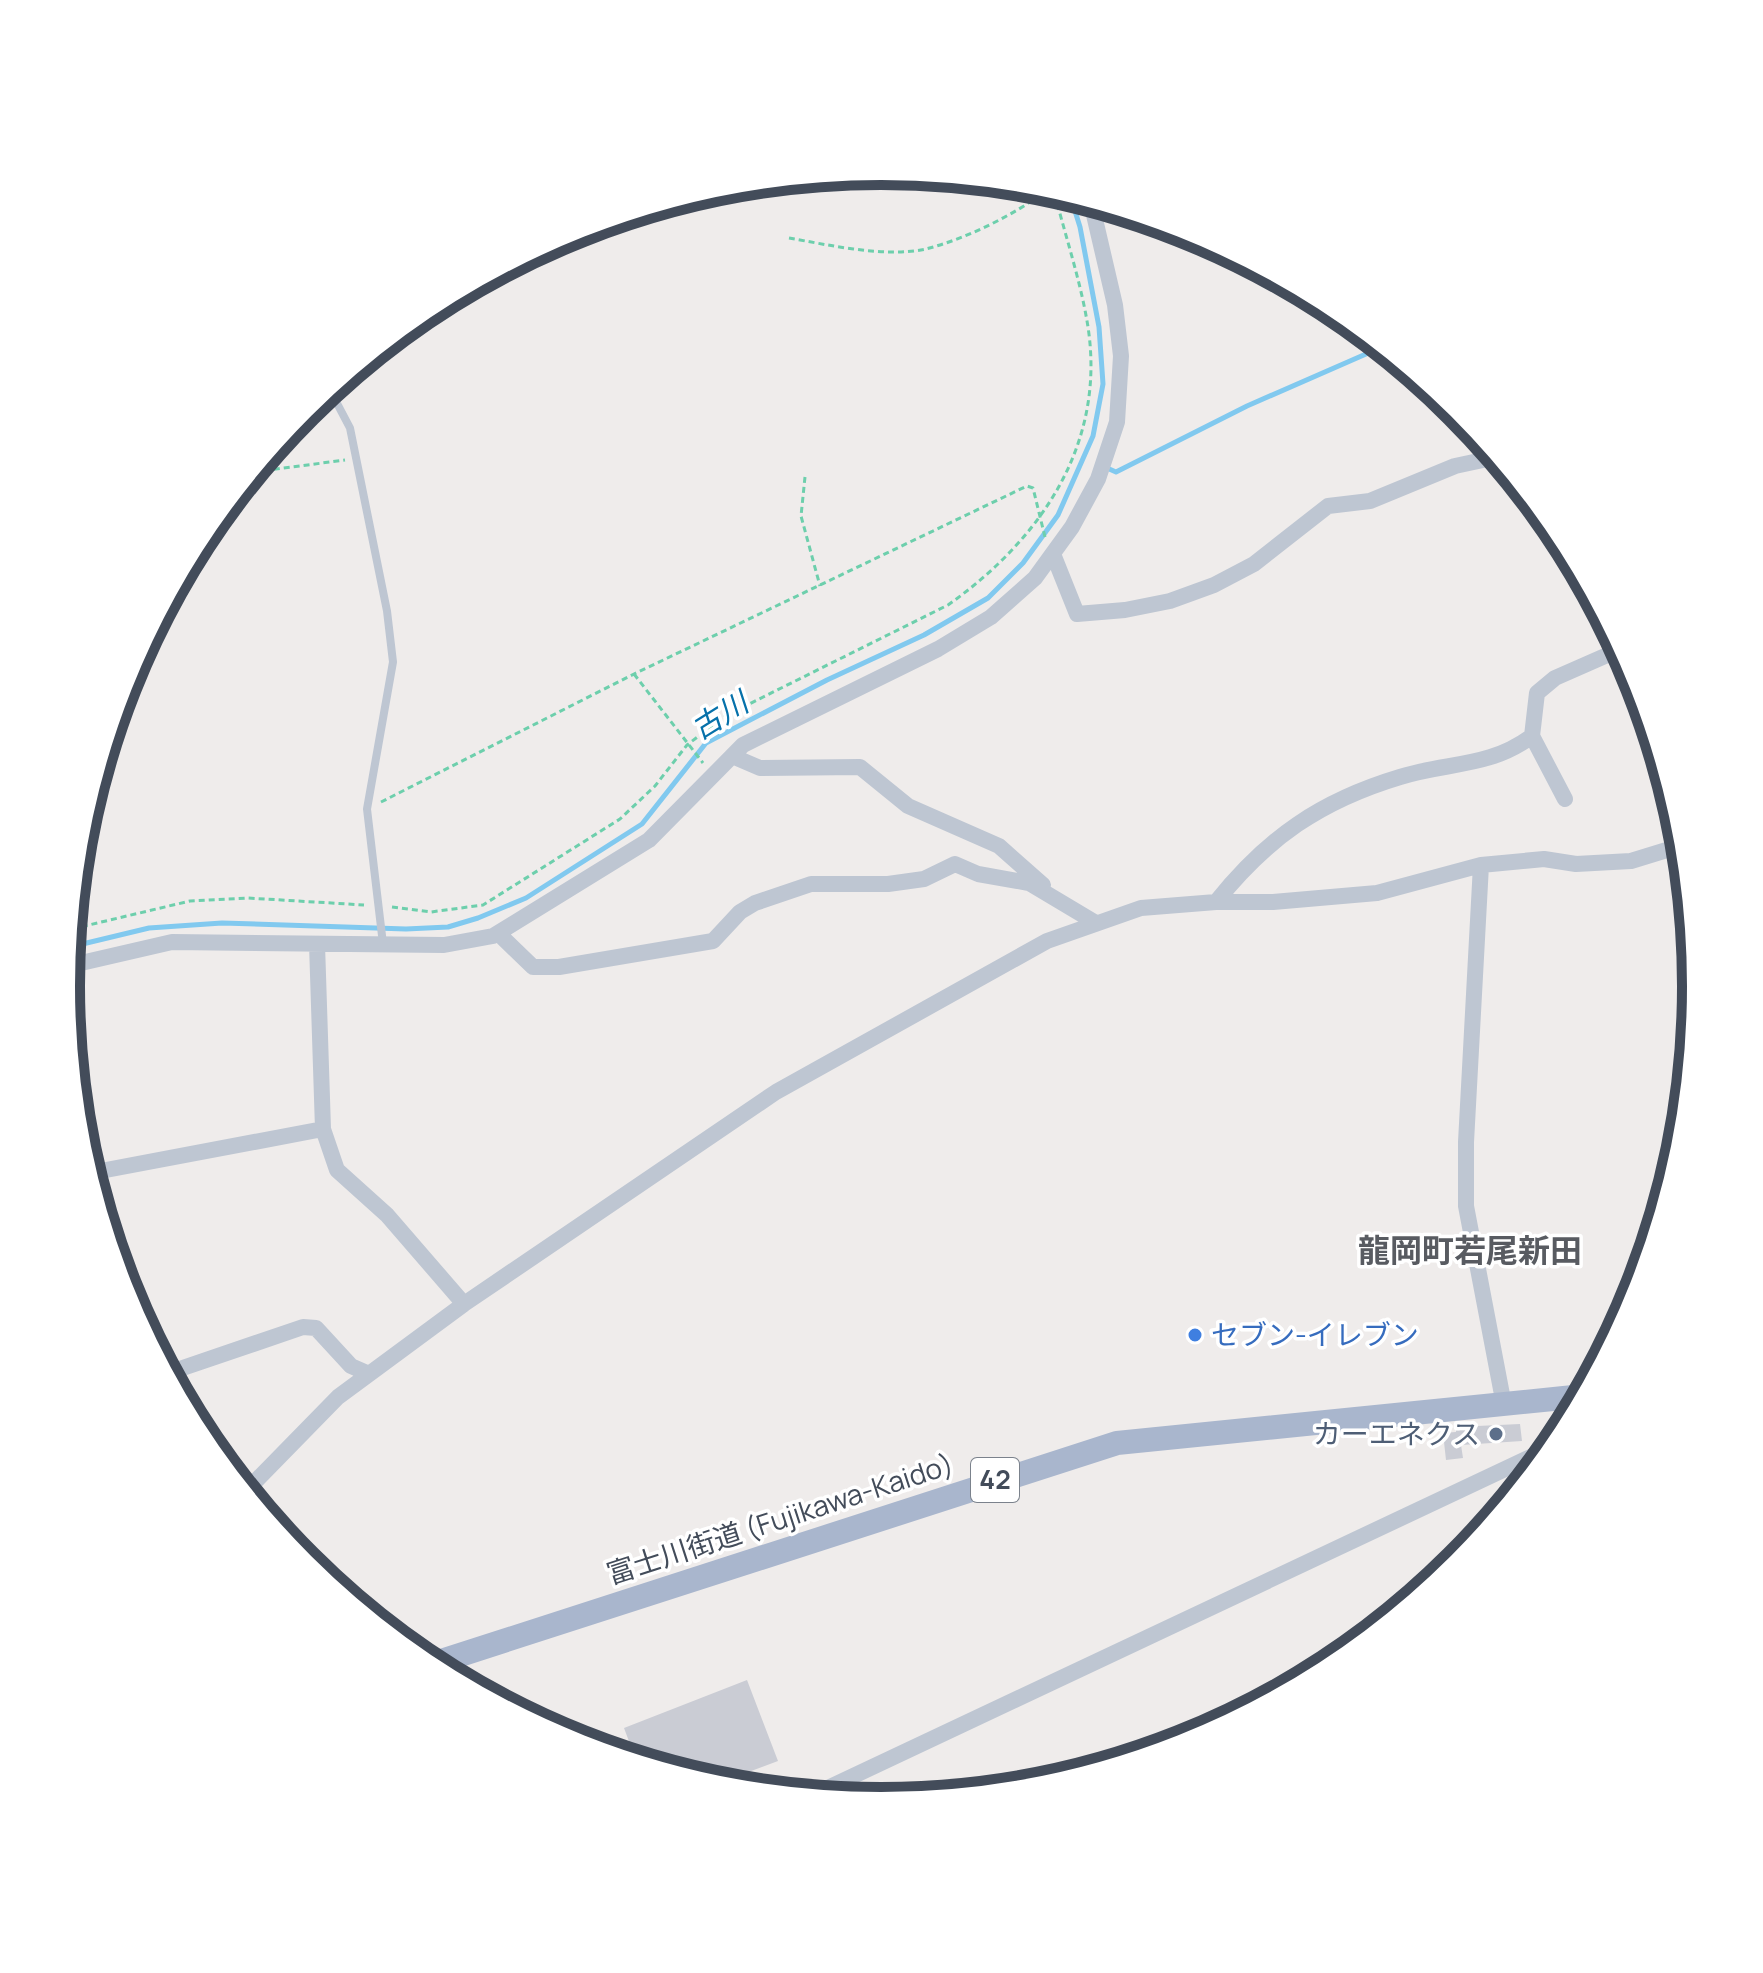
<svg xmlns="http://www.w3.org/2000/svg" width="1763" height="1973" font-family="Manrope,'Noto Sans JP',sans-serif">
<rect width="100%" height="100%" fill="#efeceb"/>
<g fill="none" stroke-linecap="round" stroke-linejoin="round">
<path stroke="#81c9ef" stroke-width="5" d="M1107,468L1116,472L1247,406L1382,347
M70,947L149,928L222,923L406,929L448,927L478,918L526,898L642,824L706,743L827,680L924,635L988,598L1023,563L1058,515L1093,436L1103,384L1099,327L1080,227L1070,195"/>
</g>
<path fill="#caccd4" d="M1520,1424L1522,1441L1461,1445L1463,1458L1446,1460L1443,1433L1456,1432V1427Z
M747,1680L778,1761L716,1784L636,1760L624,1728Z"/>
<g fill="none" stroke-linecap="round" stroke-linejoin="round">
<path stroke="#6dcfac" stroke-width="3" stroke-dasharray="6 4" stroke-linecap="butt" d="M789,238C829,245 886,258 926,249C968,238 1014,215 1049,189
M254,472L345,460
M805,477L801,516L820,586
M634,674L703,763
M381,802L634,674L1027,486L1033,488L1045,537
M392,907L431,912L483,905L620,819L655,786L687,745L725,716L948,605C1040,540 1106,445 1088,327C1081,282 1065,235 1054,191
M72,929L190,901L248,898L364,905"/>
<path stroke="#bec6d2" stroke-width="8" d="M330,390L350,428L387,611L393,662L367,809L383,944"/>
<path stroke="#bec6d2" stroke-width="16" d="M1053,554L1077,614L1125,610L1170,601L1214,585L1254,564L1328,506L1370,501L1455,466L1497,457
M1532,736L1565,799
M732,756L760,768L860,767L908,806L999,846L1043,885
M1481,865L1466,1142V1206L1504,1405
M1216,902C1267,838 1320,801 1400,777C1447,762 1489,768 1532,736L1537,693L1555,678L1621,649
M503,938L533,967H559L713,941L740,912L755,903L811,884H888L924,879L955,864L978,874L1029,883L1096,923
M317,944L323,1129L337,1170L387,1215L464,1304
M68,966L172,942L444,945L493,936L649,840L743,745L938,649L991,617L1035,578L1072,527L1098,479L1117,422L1121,356L1115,305L1091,202
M90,1173L323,1129
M168,1373L303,1327L316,1328L351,1366L367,1373
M246,1491L338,1397L464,1304L776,1092L1047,941L1141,908L1216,902H1273L1377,893L1481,865L1544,859L1576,864L1631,861L1683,845
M813,1795L1554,1446"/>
<path stroke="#a9b6cd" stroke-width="24" d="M429,1665L1117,1443L1583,1396"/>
</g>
<circle fill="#3f7fe0" stroke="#fff" stroke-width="3" cx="1195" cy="1335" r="8"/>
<circle fill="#5c6f8a" stroke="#fff" stroke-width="3" cx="1496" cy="1434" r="8"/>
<g text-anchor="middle" stroke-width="7" stroke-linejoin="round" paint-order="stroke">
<rect fill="#fff" stroke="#7b828c" stroke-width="2" x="971" y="1458" width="48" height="44" rx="6"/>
<g font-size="26" font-weight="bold" fill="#434c5a">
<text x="995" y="1489">42</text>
</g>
<g font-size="28" fill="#366cbe" stroke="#fff" text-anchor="start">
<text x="1211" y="1345">セブン-イレブン</text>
</g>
<g font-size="28" fill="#4e5e75" stroke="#fff" text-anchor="end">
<text x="1480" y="1444">カーエネクス</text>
</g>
<g font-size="28" fill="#434c5a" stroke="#fff">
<text transform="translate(780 1519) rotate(-18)" y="10">富士川街道 (Fujikawa-Kaido)</text>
</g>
<g font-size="30" font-style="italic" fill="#0671aa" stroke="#fff">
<text transform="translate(720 716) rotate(-32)" y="10">古川</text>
</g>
<g font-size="32" font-weight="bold" fill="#585b61" stroke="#fff">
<text x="1470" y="1262">龍岡町若尾新田</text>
</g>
</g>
<path d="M0 0H1763V1973H0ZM80 986a801 801 0 1 1 1602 0a801 801 0 1 1-1602 0Z" fill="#fff" fill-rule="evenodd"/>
<path fill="none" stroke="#434c5a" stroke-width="10" d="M80 986a801 801 0 1 1 1602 0a801 801 0 1 1-1602 0Z"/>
</svg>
